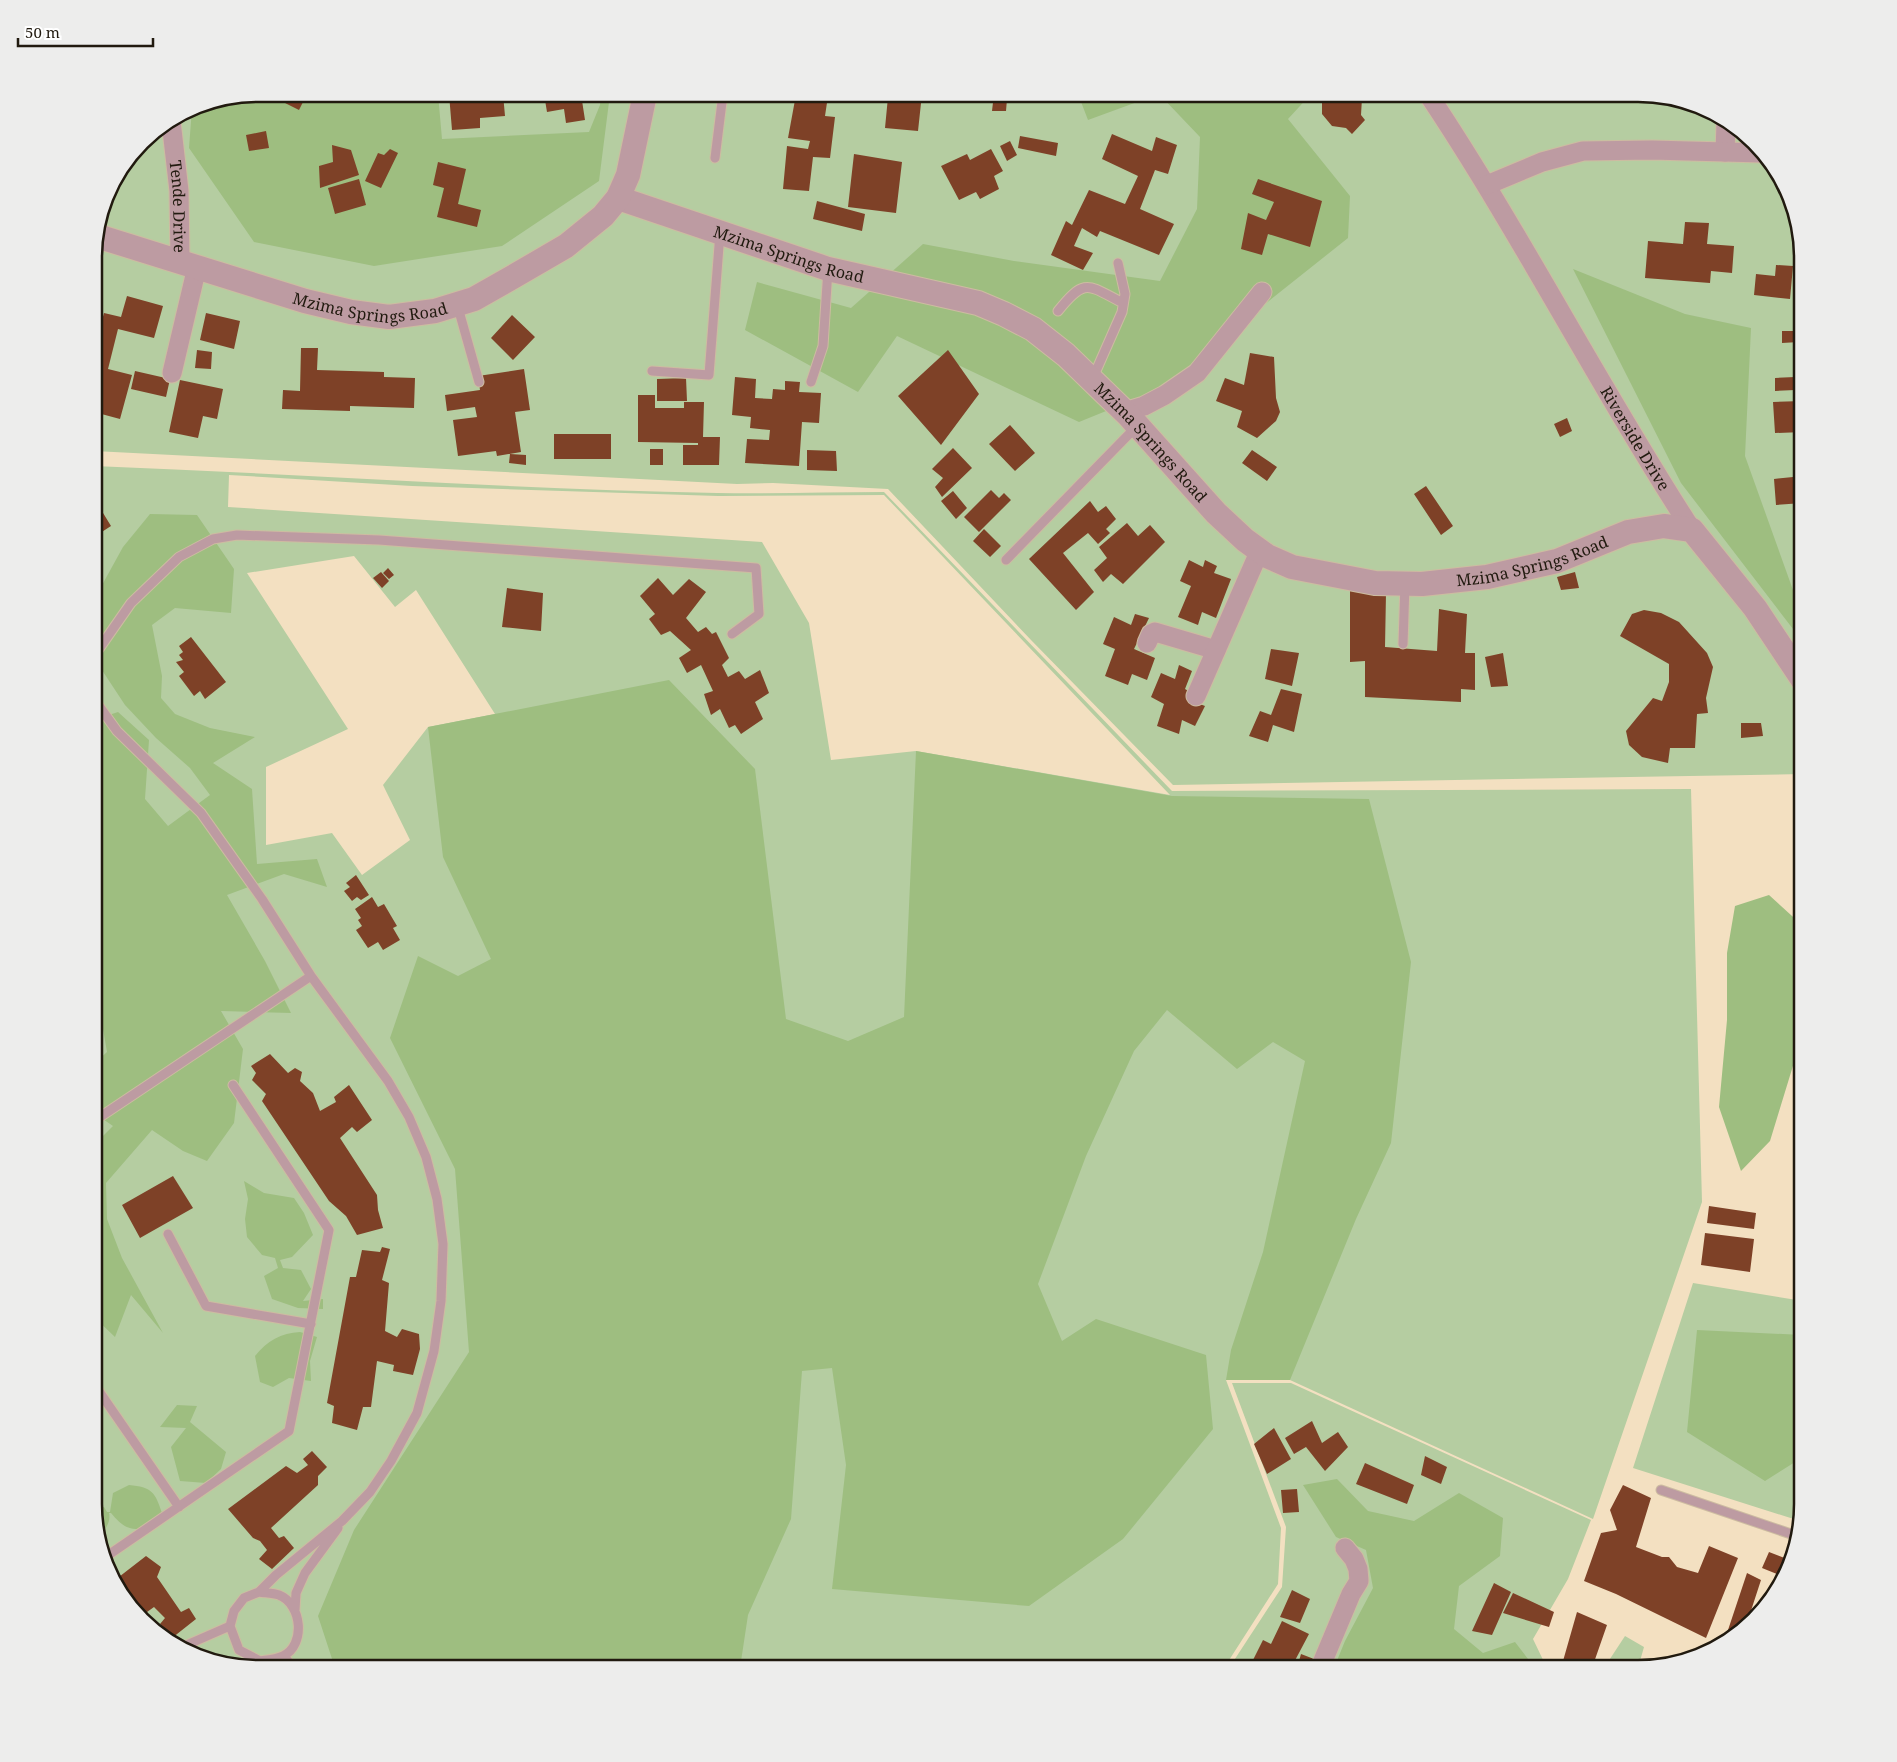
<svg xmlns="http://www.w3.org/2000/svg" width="1897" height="1762" font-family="'Noto Serif',serif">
<rect width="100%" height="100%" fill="#f3e0c1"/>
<path fill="#b5cda1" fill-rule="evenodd" d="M258,94H1639L1702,106L1755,142L1791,195L1803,248V774L1173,785L1031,640L888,489L773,483L737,484L94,451V247L111,185L150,135L196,106Z
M94,466C302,474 509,489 717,493C773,494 829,492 884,492L1172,791L1691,789L1702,1202L1593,1519L1290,1380H1226L1281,1528L1278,1584L1224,1668H258L195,1656L142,1620L106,1567L94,1514ZM229,475L412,486L718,496L884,495L1170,795L916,751L831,760L809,623L762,542L228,507ZM354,556L395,607L416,590L495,714L428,727L383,785L410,840L362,875L332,833L266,845V767L348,729L247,573Z
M1693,1283L1803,1301V1504L1800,1521L1633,1468Z
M1232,1383H1291L1591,1520L1568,1579L1533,1639L1545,1664L1555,1668H1229L1282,1587L1286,1527Z
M1625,1636L1644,1647L1638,1668H1604Z"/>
<path fill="#9ebe80" d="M258,94H438L442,139L589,132L600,105L601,94H610L599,181L502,246L374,266L254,242L189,148L192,108L196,106Z
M1078,94H1311L1288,119L1350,196L1348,238L1265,304L1175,383L1079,422L897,336L858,392L745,330L757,282L851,308L923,244L1014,261L1160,281L1197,209L1200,137L1159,94L1088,120Z
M1573,269L1685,314L1751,328L1745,456L1803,618V642L1681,483Z
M150,514L197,515L234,569L231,613L175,608L152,625L162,676L161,698L175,714L210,728L255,737L213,763L252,789L257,864L317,859L327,887L284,874L227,895L265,961L291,1013L221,1011L243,1049L234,1123L207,1161L183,1151L152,1130L106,1183L107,1219L122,1258L163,1333L131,1295L115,1337L94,1317V1145L113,1126L94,1113V1064L107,1052L102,1023L94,1016V935L103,930L94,889V779L103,778L94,760V720L118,712L149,740L145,799L168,826L210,795L190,768L156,738L125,705L94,658V601L96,596L123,547Z
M669,680L755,769L786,1019L848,1041L904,1017L916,751L1172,796L1369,799L1411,962L1391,1143L1356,1219L1290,1380H1226L1231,1350L1263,1252L1305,1061L1273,1042L1237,1069L1167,1010L1134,1051L1086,1156L1038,1284L1062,1341L1096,1319L1206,1355L1213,1429L1123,1539L1029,1606L832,1589L846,1465L832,1368L802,1371L791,1519L748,1615L740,1668H335L318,1616L354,1530L469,1352L455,1169L390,1038L418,956L458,976L491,959L443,857L428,727Z
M1769,895L1803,926V1055L1796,1056L1770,1141L1741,1171L1719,1107L1727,1020V953L1735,906Z
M244,1181L264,1193L294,1198L304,1213L313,1235L292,1257L280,1260L283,1268L301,1270L311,1289L303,1301L323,1299V1309L298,1308L272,1299L264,1276L278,1268L275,1258L262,1255L247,1237L245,1219L248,1199Z
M1697,1330L1803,1335V1457L1765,1481L1687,1432Z
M300,1332L317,1337L310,1361L311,1381L289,1378L273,1387L260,1382L255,1356C267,1341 281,1333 300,1332Z
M177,1405L197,1406L190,1422L226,1452L221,1469L206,1483L180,1481L171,1447L186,1428L160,1427Z
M1337,1479L1368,1511L1414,1521L1459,1493L1503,1518L1500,1556L1459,1586L1454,1629L1483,1653L1515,1642L1535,1668H1334L1345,1641L1373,1588L1366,1550L1336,1537L1303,1485Z
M129,1485C152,1487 155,1492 162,1513L152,1529C131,1530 125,1530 111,1513H109C111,1521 106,1530 99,1535L94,1506L104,1507L107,1512H110L113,1493Z"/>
<path fill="#7e4127" d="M289,94H307L299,110L285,103Z
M449,94H478V96L503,94L505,116L480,118V128L452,130Z
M544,94H581L585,120L566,123L564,109L547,112Z
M782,94H858L857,100L828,96L825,116L835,117L830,158L813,157L809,191L783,189L787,146L808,149L810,141L788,138L795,100L781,98Z
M897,94H922L918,131L885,128L888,97H896Z
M948,94H988L987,100L948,98Z
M994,94H1067V102L1007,99L1006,111H992Z
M1325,94H1357L1362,98L1361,115L1365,120L1352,134L1346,128L1332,126L1322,114V97Z
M266,131L269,148L249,151L246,135Z
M1112,134L1152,151L1156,137L1177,145L1168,174L1155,170L1140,209L1174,224L1159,255L1100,231L1097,237L1082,228L1074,246L1093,253L1083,270L1051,255L1066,221L1072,225L1089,190L1125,204L1138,176L1102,159Z
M1020,136L1058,143L1056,156L1018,148Z
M1010,141L1017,155L1007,161L1000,146Z
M332,145L351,150L359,175L320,188L319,166L333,162Z
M390,149L398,153L381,188L365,181L378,153L384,155Z
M991,149L1003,171L994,176L999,189L980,199L976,192L959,200L941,166L967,154L970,160Z
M854,154L902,162L896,213L848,207Z
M438,162L466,169L458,204L481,210L477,227L437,217L444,188L433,185Z
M359,179L366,205L335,214L328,188Z
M1258,179L1322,201L1310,247L1268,234L1262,255L1241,249L1248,213L1266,220L1274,202L1252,194Z
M817,201L865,214L862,231L813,219Z
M1685,222L1709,223L1707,244L1734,246L1732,273L1711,271L1710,283L1645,278L1648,241L1683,244Z
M1776,265L1793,266L1790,299L1754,295L1756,274L1775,276Z
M127,296L163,306L154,338L118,329L108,369L132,375L120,419L94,412V349L104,313L121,317Z
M206,313L240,321L234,349L200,340Z
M512,315L535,337L513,360L491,338Z
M1782,331H1799V342L1782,343Z
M301,348H318L317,370L384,372V377L415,378L414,408L350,406V411L282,409L283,390L300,391Z
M197,350L212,352L211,369L195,368Z
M948,350L979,394L941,445L898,396Z
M1250,353L1274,357L1276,398L1280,412L1276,421L1257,438L1237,427L1242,411L1216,401L1225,378L1244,385Z
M524,369L530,410L515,412L521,452L497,456L496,451L458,456L453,420L477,417L475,407L447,411L445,395L480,390L478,376Z
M135,371L170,379L166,397L131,389Z
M735,377L756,379L755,398L772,399L773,389L785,390V381L800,382L799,392L821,393L819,423L802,422L799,466L745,463L747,439L769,440L770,430L750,428L751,417L732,415Z
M1795,377V390L1775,391V378Z
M686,378L687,401H657V379Z
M180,380L223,389L217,419L203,416L198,438L169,432Z
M638,395H655V408H684V402H704L703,437H720L719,465H683V445H698V443L638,442Z
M1803,401V432L1775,433L1773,402Z
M1567,418L1572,431L1560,437L1554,424Z
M1010,425L1035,453L1015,471L989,444Z
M554,434H611V459H554Z
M953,448L972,468L942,497L935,487L943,478L932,469Z
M650,449H663V465H650Z
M807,450L836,451L837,471L807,470Z
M1252,450L1277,467L1267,481L1242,463Z
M510,454L526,455V465L509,463Z
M1793,477L1794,489L1803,488V503L1776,505L1774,479Z
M1426,486L1453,526L1441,535L1414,494Z
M991,490L999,498L1004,493L1011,500L979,532L964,517Z
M953,491L967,508L956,519L941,501Z
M1090,501L1098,512L1106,506L1116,519L1106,529L1110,533L1098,544L1088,533L1063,553L1094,592L1076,610L1029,559Z
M100,508L111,526L94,537V512Z
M1127,523L1138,536L1150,525L1165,542L1123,584L1111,574L1103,582L1094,570L1107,558L1099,547Z
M984,529L1001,546L990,557L973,541Z
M1189,560L1203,567L1205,560L1217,566L1214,573L1231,579L1216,618L1202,612L1198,625L1178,617L1191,586L1180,581Z
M388,568L394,575L389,579L383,573Z
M381,572L389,581L382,588L373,578Z
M1575,572L1579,588L1561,590L1557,577Z
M658,578L673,595L689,579L706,592L686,618L698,632L706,627L712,634L716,632L729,658L722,665L728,677L739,671L745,679L760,670L769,693L755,702L763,719L741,734L735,725L729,728L720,709L711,715L704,694L713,691L701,665L687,673L679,658L691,650L670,631L661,635L649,619L655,614L640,596Z
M1350,586L1386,593L1385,647L1437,651L1439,609L1467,614L1465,653H1475V690L1461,689V702L1365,697V661L1350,662Z
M507,588L543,593L541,631L502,627Z
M1644,610L1661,613L1679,622L1707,653L1713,667L1706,698L1708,713L1697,714L1695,748H1670L1668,763L1642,757L1629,745L1626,731L1653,698L1662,701L1669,682V664L1620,636L1632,614Z
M1135,614L1149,618L1134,649L1155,658L1147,680L1132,674L1128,685L1105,676L1115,649L1103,644L1114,617L1131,625Z
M191,637L226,682L205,699L200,691L194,696L179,676L184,672L176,662L183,660L179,655L183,652L179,646Z
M1271,649L1299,653L1292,686L1265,679Z
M1503,653L1508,686L1491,687L1485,657Z
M1179,665L1192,671L1185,689L1190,692L1187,699L1205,706L1195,726L1182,720L1179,734L1157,726L1164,704L1151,697L1161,673L1175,679Z
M1281,689L1302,694L1294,732L1273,725L1268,742L1249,736L1260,711L1271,715Z
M1741,723H1761L1763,736L1741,738Z
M356,875L369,895L361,900L357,897L352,901L344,891L350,887L346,883Z
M372,897L378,907L384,904L397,926L393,928L400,940L383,950L378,942L368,948L356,930L362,926L358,920L361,918L355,909Z
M270,1054L288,1073L295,1068L302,1072L300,1081L313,1093L320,1111L336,1102L334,1097L349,1085L372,1120L357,1132L352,1127L340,1138L377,1195L378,1210L383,1228L357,1235L346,1216L329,1201L262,1101L266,1094L252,1080L256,1073L251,1066Z
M173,1176L193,1208L140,1238L122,1205Z
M1709,1206L1756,1213L1754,1229L1707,1223Z
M1803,1225V1249L1796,1248Z
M1705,1233L1754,1239L1750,1272L1701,1265Z
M382,1247L390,1249L382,1280L389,1283L385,1331L397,1337L402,1329L419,1334L420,1349L413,1375L393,1371L394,1365L377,1361L371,1407H363L357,1430L332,1423L334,1406L327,1403L350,1277H356L362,1250L380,1252Z
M1312,1421L1322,1443L1338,1432L1348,1447L1325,1471L1306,1447L1294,1454L1285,1438Z
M1274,1428L1291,1459L1267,1474L1254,1444Z
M312,1451L327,1467L318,1476V1485L271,1528L279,1538L284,1536L294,1548L272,1569L259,1559L267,1550L260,1541L253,1538L228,1509L286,1466L297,1473L308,1465L303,1459Z
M1425,1456L1447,1467L1441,1484L1421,1475Z
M1365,1463L1414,1485L1407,1504L1356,1484Z
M1623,1485L1651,1498L1636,1547L1662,1557H1669L1677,1567L1698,1573L1709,1546L1738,1558L1706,1638L1616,1594L1584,1581L1601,1533L1617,1530L1610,1510Z
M1297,1489L1299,1512L1283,1513L1281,1490Z
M1791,1541L1796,1543L1793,1556L1785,1553Z
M1769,1552L1790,1560L1784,1577L1762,1568Z
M146,1556L161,1567L157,1577L181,1612L189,1608L196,1619L172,1638L160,1624L165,1618L154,1607L140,1617L115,1580Z
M1747,1573L1761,1580L1746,1626L1732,1636L1727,1633Z
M1494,1583L1511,1592L1492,1635L1472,1631Z
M1292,1590L1310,1599L1300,1623L1280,1617Z
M1513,1593L1554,1612L1549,1627L1503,1613Z
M1577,1612L1607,1625L1592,1668H1583L1563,1661Z
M1282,1621L1309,1634L1291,1668H1264L1253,1660L1263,1640L1271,1644Z
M1301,1654L1314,1659L1310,1668H1297Z"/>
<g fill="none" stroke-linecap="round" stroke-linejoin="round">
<g stroke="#cdbca1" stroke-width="11">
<path id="service" d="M715,158L723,94
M457,304L479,382
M1058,311C1085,277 1088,285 1123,303
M652,371L709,375L720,233
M1092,380L1122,312L1125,294L1118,263
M811,382L823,346L828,269
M1006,560L1137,426
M1403,644L1405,584
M94,656L131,603L179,557L213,539L237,535L379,540L756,568L759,614L732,634
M94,695L99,706
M94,707L99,706L117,731L201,813L262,899L311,976L388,1081L409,1117L426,1157L437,1199L443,1244L441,1301L434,1351L417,1413L391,1461L370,1492L342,1521L276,1575L259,1592L244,1598L234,1611L230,1626L239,1650L260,1661C267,1660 277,1659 283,1656C306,1645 302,1604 279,1595C273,1593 265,1593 259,1592
M94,1121L311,976
M168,1234L206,1306L311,1324
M94,1384L179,1507
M1661,1490L1797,1536
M104,1558L289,1431L329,1230L233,1085
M295,1610L296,1593L305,1573L338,1528
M182,1647L230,1626
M284,1656L293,1668"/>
</g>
<g stroke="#cdbca1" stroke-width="21">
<g id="minor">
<path id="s1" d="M1428,94C1522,235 1599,387 1692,530"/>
<path id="s2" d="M171,121L179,191L180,261"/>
<path d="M1725,152L1726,123"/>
<path d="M1487,185L1542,162L1583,151L1652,150L1762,153"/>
<path d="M172,373L197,267"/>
<path d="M1124,412L1144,406L1165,395L1197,373L1262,292"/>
<path d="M1147,643L1151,634L1155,632L1216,650"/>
<path d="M1196,696L1260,550"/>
<path d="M1320,1668L1351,1594L1359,1581L1358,1569L1354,1559L1345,1548"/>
</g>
</g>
<g stroke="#cdbca1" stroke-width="26">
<g id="tertiary">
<path id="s3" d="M618,198L828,269L978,303L1004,314L1033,329L1066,355L1129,416L1216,513L1245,540L1267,556L1292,567L1375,583L1422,584L1487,577L1557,561L1628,532L1664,526L1692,530L1755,608L1803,680"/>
<path id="s4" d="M97,236L305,301L351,312L389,317L435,311L474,299L504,282L566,246L603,216L618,198L628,175L645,94"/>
</g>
</g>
<use href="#service" stroke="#bd9ba2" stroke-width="9"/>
<use href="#minor" stroke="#bd9ba2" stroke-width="19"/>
<use href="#tertiary" stroke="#bd9ba2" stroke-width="24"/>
</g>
<g text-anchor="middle" stroke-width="5" stroke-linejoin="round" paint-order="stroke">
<g font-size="16" fill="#211a0f" stroke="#fff">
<text dy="6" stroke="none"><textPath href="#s2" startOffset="86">Tende Drive</textPath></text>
<text dy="6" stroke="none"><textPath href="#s3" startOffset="180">Mzima Springs Road</textPath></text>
<text dy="6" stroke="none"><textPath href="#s4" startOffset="284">Mzima Springs Road</textPath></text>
<text dy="6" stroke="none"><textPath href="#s1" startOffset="402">Riverside Drive</textPath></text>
<text dy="6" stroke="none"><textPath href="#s3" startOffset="600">Mzima Springs Road</textPath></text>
<text dy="6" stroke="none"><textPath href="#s3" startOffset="1035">Mzima Springs Road</textPath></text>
</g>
</g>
<path d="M0 0H1897V1762H0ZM258 102H1638A156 156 0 0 1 1794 258V1504A156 156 0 0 1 1638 1660H258A156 156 0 0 1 102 1504V258A156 156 0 0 1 258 102Z" fill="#ededec" fill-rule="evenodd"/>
<path fill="none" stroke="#211a0f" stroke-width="2.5" d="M258 102H1638A156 156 0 0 1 1794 258V1504A156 156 0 0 1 1638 1660H258A156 156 0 0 1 102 1504V258A156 156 0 0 1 258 102Z"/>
<path d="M18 38v8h135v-8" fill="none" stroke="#211a0f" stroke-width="2.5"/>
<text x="25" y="38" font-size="15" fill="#211a0f" stroke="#ffffff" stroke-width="4" paint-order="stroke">50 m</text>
</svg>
